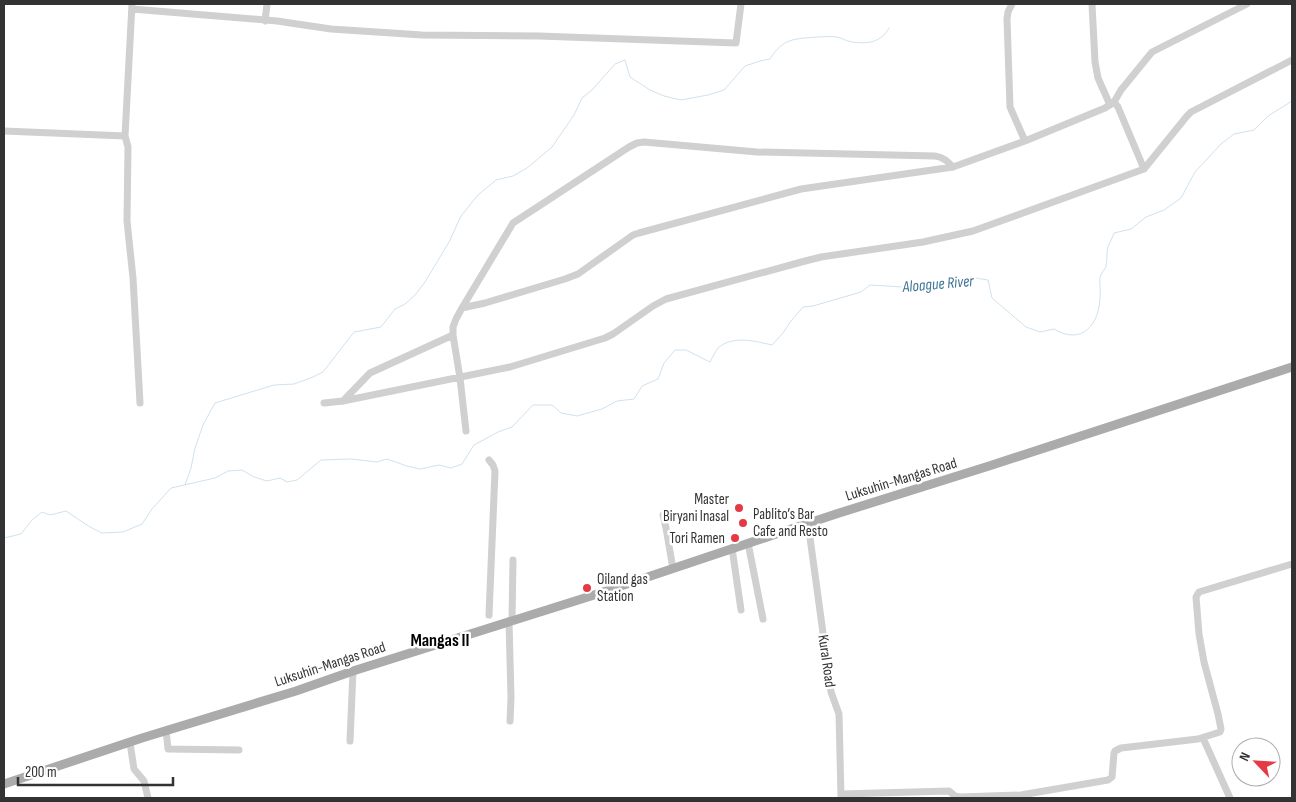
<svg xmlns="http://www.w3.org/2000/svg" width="1296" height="802" font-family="'Sofia Sans Condensed',sans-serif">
<rect width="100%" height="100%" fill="#fff"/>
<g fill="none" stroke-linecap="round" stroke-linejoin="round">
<path stroke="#cfe2ee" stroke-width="1" d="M185,485L191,468L195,448L203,425L215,403L274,385L294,384L313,377L323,372L354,332L381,327L395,309L405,304L415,295L425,282L449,242L461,216L478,195L496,180L513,176L527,168L552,147L574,115L582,98L592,90L615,64L625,60L630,77L650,90L664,96L681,100L708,95L724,90L745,66L760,61L770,59C783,38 794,39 817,37C823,37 831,36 837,37C842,38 846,41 852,42C867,44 881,43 889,28
M4,538L21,534L32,520L42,512L50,515L66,511L90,527L102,533L123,532L142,524L152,509L171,488L215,478L228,471L242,470L254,477L267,481L280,478L287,482L297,480L321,460L351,459L377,462L387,459L407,466L420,469L439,465L451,468L462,464L474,445L498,432L512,427L533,405H552L561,413L577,416L602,409L617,401L634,399L642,386L658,379L664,363L675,350H686L710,362C712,358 715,352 718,348C733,335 754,341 772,345L783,333L791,321L803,307L813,306L861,292L870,285L903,287L913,288L927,285L941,284L975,278L988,280L992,298L1026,327L1040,332L1054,329C1082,346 1100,324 1100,296C1101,290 1099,283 1100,277C1101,273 1105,270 1106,266C1107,262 1107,256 1107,251C1108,245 1112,239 1114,233L1131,229L1146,217L1164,210L1181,198L1195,172L1221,144L1234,134L1254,130L1268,116L1292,101"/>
<path stroke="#d0d0d0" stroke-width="7" d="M1012,4L1008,12L1007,19L1010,107L1025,141
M1092,4L1095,62L1098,78L1110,105
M132,9L277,21L331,29L422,35L539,36L736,43L741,4
M265,21L267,4
M1114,102L1118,107L1144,169
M4,131L125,136L132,4
M125,136L128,147L127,221L133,278L140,403
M462,308L485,303L565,279L578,274L633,235L639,233L801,189L953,167L1025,141L1105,108L1114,102L1121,90L1152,52L1247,4
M343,401L370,373L453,335
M324,403L343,401L510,367L605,338L613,334L653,306L666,299L805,261L821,257L923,242L973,231L1144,169L1187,116L1191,112L1292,60
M466,431L460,378L453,335V327L456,319L462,308L513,223L629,147L637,143L644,142L757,152L935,156C943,157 947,161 953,167
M663,515L666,528L673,569
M808,523L823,633L825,658L831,692L839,714L841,797
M748,543L763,619
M732,548L741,610
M489,615L495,471L493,465L489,460
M512,620L513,560
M509,621L511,698L510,721
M166,730L168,749L239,750
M1203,738L1230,798
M350,741L353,671
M130,743L134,769L144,781L148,798
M841,794L949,791L955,796L960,797L1021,795L1108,780L1112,777L1114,753L1115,751L1121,748L1198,739L1220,732L1221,729L1218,714L1204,662L1199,634L1196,597L1199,592L1292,564"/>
<path stroke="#ababab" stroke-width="9" d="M4,784L142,738L296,691L353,671L591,596L836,514L989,466L1292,367"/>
</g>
<g fill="#e63946" stroke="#fff" stroke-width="2">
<circle cx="739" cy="508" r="5"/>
<circle cx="743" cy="523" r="5"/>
<circle cx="735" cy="538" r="5"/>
<circle cx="587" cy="588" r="5"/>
</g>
<g text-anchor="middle" stroke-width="5" stroke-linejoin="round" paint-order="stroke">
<g font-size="15" fill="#333" stroke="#fff">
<text transform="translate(901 479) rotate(-17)" y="5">Luksuhin-Mangas Road</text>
<text transform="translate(827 661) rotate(82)" y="5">Kural Road</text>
<text transform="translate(330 664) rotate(-18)" y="5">Luksuhin-Mangas Road</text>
</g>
<g font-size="15" fill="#333" stroke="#fff" text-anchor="end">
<text x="729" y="504">Master<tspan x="729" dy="17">Biryani Inasal</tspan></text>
<text x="753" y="519" text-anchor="start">Pablito’s Bar<tspan x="753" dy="17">Cafe and Resto</tspan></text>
<text x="725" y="543">Tori Ramen</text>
<text x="597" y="584" text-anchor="start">Oiland gas<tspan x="597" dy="17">Station</tspan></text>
</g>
<g font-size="16" font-style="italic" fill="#3f7597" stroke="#fff">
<text transform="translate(938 283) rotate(-5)" y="6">Aloague River</text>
</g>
<g font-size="18" font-weight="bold" fill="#000" stroke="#fff">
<text x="440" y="646">Mangas II</text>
</g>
</g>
<rect width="1296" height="802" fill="none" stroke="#333333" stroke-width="10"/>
<g transform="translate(1256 762) rotate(295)"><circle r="24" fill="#ffffff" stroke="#adadad"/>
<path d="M0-4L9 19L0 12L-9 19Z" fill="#e63946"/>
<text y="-8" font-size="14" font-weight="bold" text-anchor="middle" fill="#333333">N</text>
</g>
<path d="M18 777v8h155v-8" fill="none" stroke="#333333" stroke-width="2.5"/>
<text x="25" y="777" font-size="15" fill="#333333" stroke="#ffffff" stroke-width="4" paint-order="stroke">200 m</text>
</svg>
